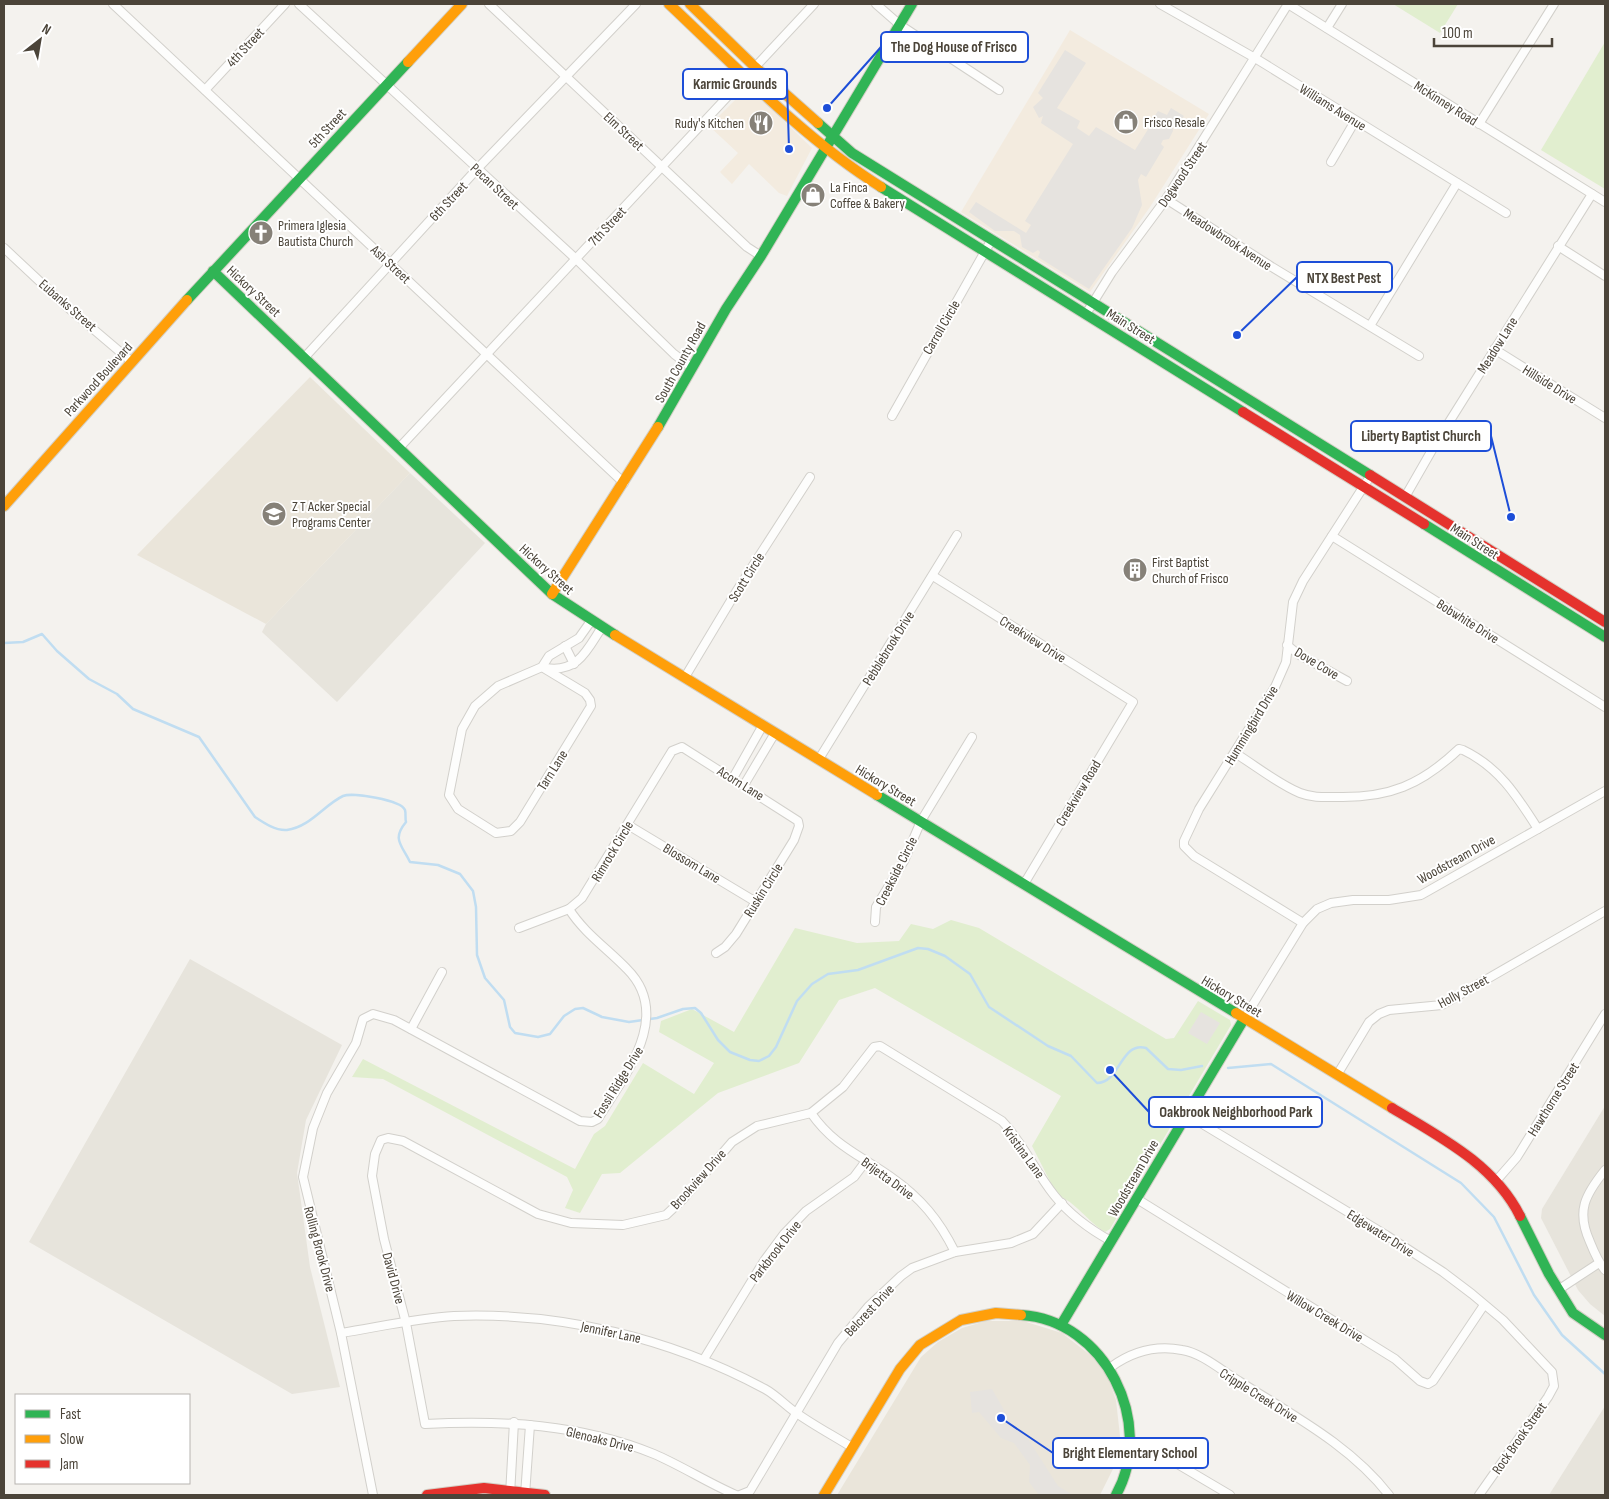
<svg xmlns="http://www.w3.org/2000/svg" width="1609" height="1499" viewBox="0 0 1609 1499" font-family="'Sofia Sans Condensed',sans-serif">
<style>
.residential{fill:#e7e4dc}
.commercial{fill:#f3ebdf}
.education{fill:#eae5da}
.green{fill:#e1eecf}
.parking{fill:#e6e3df}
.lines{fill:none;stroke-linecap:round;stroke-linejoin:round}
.stream{stroke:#c0ddf1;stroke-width:2.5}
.street-casing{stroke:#d2d0cb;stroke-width:10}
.fast-casing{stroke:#d3cfc5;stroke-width:12}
.slow-casing{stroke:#d3cfc5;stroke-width:12}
.jam-casing{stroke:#d3cfc5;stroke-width:12}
.street{stroke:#fdfdfc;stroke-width:8}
.fast{stroke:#30b455;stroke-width:10}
.slow{stroke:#ff9f0a;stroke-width:10}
.jam{stroke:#e5322d;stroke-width:10}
.labels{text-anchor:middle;stroke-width:4;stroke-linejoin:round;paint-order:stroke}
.street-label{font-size:14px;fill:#4b4439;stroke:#fff}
.poi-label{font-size:14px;fill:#4b4439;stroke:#fff;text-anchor:start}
.leader{fill:none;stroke:#1d4ed8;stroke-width:2}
.callout-dot{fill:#1d4ed8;stroke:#fff;stroke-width:2}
.callout{fill:#fff;stroke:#1d4ed8;stroke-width:2}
.callout-label{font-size:15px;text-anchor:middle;font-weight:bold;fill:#4b4439}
</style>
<rect width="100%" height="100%" fill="#f4f2ee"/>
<!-- residential -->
<g class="residential">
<path d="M410 473 485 543 337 702 262 632 266 624Z"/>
<path d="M190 959 342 1045 306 1120 297 1173 310 1267 340 1387 292 1394 29 1242Z"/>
<path d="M1605 1106V1316L1590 1304 1578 1290 1541 1218 1542 1209Z"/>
<path d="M1605 1406V1495H1549Z"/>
</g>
<!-- commercial -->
<g class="commercial">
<path d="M1070 30 1209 114 1150 207 1090 292 961 212Z"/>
<path d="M748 87 812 148 787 196 779 193 749 164 732 184 720 172 738 153 709 126Z"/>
</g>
<!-- education -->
<g class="education">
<path d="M310 377 410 473 266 624 137 555Z"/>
<path d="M986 1321H1023L1062 1333 1094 1358 1108 1378 1116 1400 1120 1436 1119 1457 1100 1495H837L921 1357 938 1342 962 1328Z"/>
</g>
<!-- green -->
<g class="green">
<path d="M1393 4H1458L1440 33Z"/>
<path d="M1605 42V189L1541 150Z"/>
<path d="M951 920 979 928 1166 1039 1174 1038 1198 1001 1230 1020 1231 1025 1110 1229 1105 1232C1088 1222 1076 1202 1057 1195L1032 1146 1061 1096 875 988 839 1000 799 1063 718 1093 620 1173 602 1174 580 1213 565 1208 573 1190 567 1177 383 1079 352 1077 363 1059 575 1169 594 1134 605 1126 643 1063 694 1094 714 1063 659 1032 661 1021 692 1009 734 1032 795 928 857 943 899 941 911 924 933 929Z"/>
</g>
<!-- parking -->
<g class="parking">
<path d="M1065 50 1086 63 1057 108 1080 121 1077 128 1089 136 1096 127 1135 150 1152 123 1160 127V122L1154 117 1158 111 1167 115 1171 108 1184 116 1178 124 1172 123 1173 131 1169 139 1163 140 1161 144 1164 147 1146 177 1141 174 1138 180 1142 205 1132 228 1089 289 1038 257 1040 252 1038 250 1033 253 1022 247 1020 235 1014 231H995L969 212 976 202 1026 233 1031 225 1025 221 1073 144 1041 123 1043 116 1039 118 1033 107 1043 98 1038 93Z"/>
<path d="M1201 1012 1220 1023 1207 1044 1188 1033Z"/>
<path d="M992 1389 1012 1424 1028 1439 1058 1486 1073 1495H1039L1029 1482 1030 1465 1014 1443 1001 1438 979 1412 972 1413 970 1392Z"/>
</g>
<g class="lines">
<!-- stream -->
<g class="stream">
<path d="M4 643 23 642 42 634 57 651 89 679 117 694 133 709 199 737 255 817C264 823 276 831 287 830 310 827 324 805 343 796 352 792 401 800 405 810 406 813 405 819 406 822 392 839 401 844 410 862L438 865 460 874 473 891 476 907 477 955 485 978 504 1000 510 1027 515 1033 538 1037 550 1034 564 1016 575 1009 583 1008 602 1017 629 1022 657 1018 683 1009 695 1008 701 1013 718 1040 730 1052 750 1060 759 1061 769 1056 776 1047 797 1001 812 984 828 974 858 970 918 948 928 949 945 956 970 974 989 1007 1048 1046 1071 1056 1097 1083C1120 1083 1121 1041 1146 1048L1168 1069 1181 1070 1202 1066"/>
<path d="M1228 1068 1271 1064 1461 1183 1494 1217 1534 1295 1562 1335 1605 1374"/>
</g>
<defs>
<g id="street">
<path d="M113 4 624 483"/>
<path d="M299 4 576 259 674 354 691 367"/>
<path d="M489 4 747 247 761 256"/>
<path d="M876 4 900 25 999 90"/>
<path d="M1160 4 1255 58 1506 213"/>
<path d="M1288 4 1605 202"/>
<path d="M1327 28 1342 4"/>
<path d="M205 90 285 4"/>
<path d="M1479 124 1554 4"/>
<path d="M1331 162 1355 121"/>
<path d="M1166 199 1272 267 1419 356"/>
<path d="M1558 246 1605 276"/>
<path d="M4 248 66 306 132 362"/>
<path d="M1086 314 1112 272 1166 199 1288 4"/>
<path d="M1370 326 1457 183"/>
<path d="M1494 349 1605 418"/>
<path d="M304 358 477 169 636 4"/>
<path d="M892 416 992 239"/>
<path d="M399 448 814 4"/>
<path d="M1405 497 1436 443 1592 194"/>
<path d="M1332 536 1605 707"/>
<path d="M933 576 1133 702 1024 884"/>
<path d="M1287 645 1298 654 1347 681"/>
<path d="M565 646 574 664"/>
<path d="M542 667 585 693 590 700 591 706 520 822 511 831 496 833 458 809 449 795 462 729 475 706 498 686 542 667 549 656 579 638 591 621"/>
<path d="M546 668C578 673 587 650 602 627"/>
<path d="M685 677 736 592 810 477"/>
<path d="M1235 753C1256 766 1278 784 1300 793 1313 798 1325 797 1338 797 1389 798 1421 785 1459 749L1463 750C1499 767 1517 796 1538 829"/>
<path d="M819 759 957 535"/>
<path d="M733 778 763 725"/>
<path d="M744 785 775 733"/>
<path d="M628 825 756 902"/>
<path d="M875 922 876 907 904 861 921 821 972 737"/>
<path d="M1303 923 1194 856 1184 846V841L1199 809 1275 687 1286 662 1293 602 1303 581 1371 475"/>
<path d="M519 928 569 909 582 898 672 751 682 747 798 821 799 826 794 840 736 934 725 947 716 953"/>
<path d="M1244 1019 1303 923 1317 909 1331 903 1353 900H1389L1421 895 1605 791"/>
<path d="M411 1029 442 972"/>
<path d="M1337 1075 1369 1022 1379 1014 1389 1010 1442 1005 1605 911"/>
<path d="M811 1113C834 1146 860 1155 891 1177 921 1198 939 1220 955 1252"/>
<path d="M1186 1114 1386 1235 1443 1272 1472 1294 1503 1320 1552 1372 1554 1386 1548 1397 1479 1495"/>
<path d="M1605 1170C1585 1195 1576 1211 1590 1242 1594 1252 1598 1262 1605 1270"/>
<path d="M1496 1181 1517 1157 1605 1014"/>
<path d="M1137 1199 1395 1359 1420 1381 1428 1384 1433 1381 1484 1305"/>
<path d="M1558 1290 1599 1263"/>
<path d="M341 1333C379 1327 417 1318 454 1316 562 1312 670 1338 765 1389 776 1395 785 1405 795 1412 813 1425 834 1436 853 1448"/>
<path d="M704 1359 764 1261 784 1234 806 1211 854 1177 866 1161"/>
<path d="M1111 1367C1133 1351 1156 1345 1182 1350 1202 1353 1222 1371 1239 1381 1292 1415 1350 1445 1389 1495"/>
<path d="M1130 1446 1164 1456 1230 1495"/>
<path d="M373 1495 341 1333 303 1177 313 1128 327 1093 356 1043 363 1019 373 1014 394 1020 580 1121 592 1122 598 1119C624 1076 674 1016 627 969 608 949 584 933 569 909"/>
<path d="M510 1495 514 1422"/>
<path d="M525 1495 530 1425"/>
<path d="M736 1495C708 1483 682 1466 654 1454 581 1424 502 1420 425 1424L406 1323 384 1239 372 1176 375 1154 381 1140 388 1138 403 1141 538 1214 571 1223 623 1225 666 1215 683 1199 732 1142 757 1126 811 1113 843 1087 874 1047 880 1046 1002 1121C1023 1143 1035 1171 1054 1195 1070 1215 1089 1229 1111 1241"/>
<path d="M740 1495 750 1491 838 1343 868 1307 901 1276 912 1268 955 1252 1011 1243 1033 1234 1062 1203"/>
</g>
<g id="fast">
<path d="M818 123 852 153 1370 475"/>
<path d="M881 187 1243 412"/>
<path d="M213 271 552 594 615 635"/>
<path d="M187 300 408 62"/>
<path d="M658 427 726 309 761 256 912 4"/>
<path d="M1424 524 1605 637"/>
<path d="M877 795 1236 1013"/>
<path d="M1520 1216 1549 1274 1573 1313 1605 1335"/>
<path d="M1021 1315C1105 1320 1156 1423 1116 1495"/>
<path d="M1061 1325 1244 1019"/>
</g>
<g id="slow">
<path d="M669 4C735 66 804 139 881 187"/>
<path d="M690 4 755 67 818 123"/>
<path d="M408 62 462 4"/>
<path d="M4 506 187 300"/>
<path d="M552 594 658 427"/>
<path d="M615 635 877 795"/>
<path d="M1236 1013 1392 1108"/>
<path d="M824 1495 900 1369 920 1345 961 1320 996 1313 1021 1315"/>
</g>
<g id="jam">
<path d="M1243 412 1424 524"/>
<path d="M1370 475 1605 622"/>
<path d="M1392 1108C1440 1137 1494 1164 1520 1216"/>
<path d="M427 1495 484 1488 545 1495"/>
</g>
</defs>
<!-- street casing -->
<use href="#street" class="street-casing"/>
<!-- fast casing -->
<use href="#fast" class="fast-casing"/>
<!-- slow casing -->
<use href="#slow" class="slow-casing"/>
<!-- jam casing -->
<use href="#jam" class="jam-casing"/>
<!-- street -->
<use href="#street" class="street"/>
<!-- fast -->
<use href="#fast" class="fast"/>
<!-- slow -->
<use href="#slow" class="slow"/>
<!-- jam -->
<use href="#jam" class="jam"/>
</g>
<!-- icons -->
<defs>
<symbol id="shop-disc" viewBox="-11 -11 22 22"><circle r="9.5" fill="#868178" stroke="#fff"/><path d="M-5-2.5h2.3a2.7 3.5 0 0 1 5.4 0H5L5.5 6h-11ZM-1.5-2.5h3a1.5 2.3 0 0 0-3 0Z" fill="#fff"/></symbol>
<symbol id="restaurant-disc" viewBox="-11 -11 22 22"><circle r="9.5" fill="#868178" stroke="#fff"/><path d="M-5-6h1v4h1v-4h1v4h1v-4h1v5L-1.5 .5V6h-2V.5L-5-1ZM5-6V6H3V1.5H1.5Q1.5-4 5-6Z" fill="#fff"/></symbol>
<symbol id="church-disc" viewBox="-11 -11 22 22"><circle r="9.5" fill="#868178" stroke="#fff"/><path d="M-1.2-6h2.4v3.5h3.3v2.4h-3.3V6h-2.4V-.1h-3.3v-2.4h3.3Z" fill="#fff"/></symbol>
<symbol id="school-disc" viewBox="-11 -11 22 22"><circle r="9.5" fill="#868178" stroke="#fff"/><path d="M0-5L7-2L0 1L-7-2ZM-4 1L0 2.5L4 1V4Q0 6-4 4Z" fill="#fff"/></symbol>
<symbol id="building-disc" viewBox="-11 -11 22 22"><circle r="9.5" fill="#868178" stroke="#fff"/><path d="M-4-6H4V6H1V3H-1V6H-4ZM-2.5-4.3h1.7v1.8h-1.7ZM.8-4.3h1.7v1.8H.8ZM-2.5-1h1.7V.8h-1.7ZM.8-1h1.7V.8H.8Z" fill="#fff"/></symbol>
</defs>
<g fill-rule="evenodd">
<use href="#shop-disc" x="1112" y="108" width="28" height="28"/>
<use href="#restaurant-disc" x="747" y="109" width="28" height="28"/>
<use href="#shop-disc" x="799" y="181" width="28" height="28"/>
<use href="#church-disc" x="247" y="219" width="28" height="28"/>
<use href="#school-disc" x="260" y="500" width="28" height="28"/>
<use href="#building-disc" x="1121" y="556" width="28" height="28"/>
</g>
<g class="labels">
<!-- street labels -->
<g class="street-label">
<text transform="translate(245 47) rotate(-47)" y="5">4th Street</text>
<text transform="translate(1446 103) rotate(32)" y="5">McKinney Road</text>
<text transform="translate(1333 107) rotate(32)" y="5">Williams Avenue</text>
<text transform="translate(327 128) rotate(-47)" y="5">5th Street</text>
<text transform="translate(624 131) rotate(43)" y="5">Elm Street</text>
<text transform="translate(1182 174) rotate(-56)" y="5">Dogwood Street</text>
<text transform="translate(495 186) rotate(43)" y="5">Pecan Street</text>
<text transform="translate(448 201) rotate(-47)" y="5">6th Street</text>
<text transform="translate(607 226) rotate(-47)" y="5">7th Street</text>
<text transform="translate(1228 239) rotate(33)" y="5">Meadowbrook Avenue</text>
<text transform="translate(391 264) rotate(43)" y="5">Ash Street</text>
<text transform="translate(254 291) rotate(43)" y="5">Hickory Street</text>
<text transform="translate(68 305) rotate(41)" y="5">Eubanks Street</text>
<text transform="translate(1131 326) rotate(32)" y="5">Main Street</text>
<text transform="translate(941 327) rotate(-60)" y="5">Carroll Circle</text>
<text transform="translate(1497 345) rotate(-58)" y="5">Meadow Lane</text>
<text transform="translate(680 362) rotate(-61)" y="5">South County Road</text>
<text transform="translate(98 379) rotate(-48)" y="5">Parkwood Boulevard</text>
<text transform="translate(1550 384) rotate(32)" y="5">Hillside Drive</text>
<text transform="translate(1475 541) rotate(33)" y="5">Main Street</text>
<text transform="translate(547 569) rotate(42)" y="5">Hickory Street</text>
<text transform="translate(746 577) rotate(-58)" y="5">Scott Circle</text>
<text transform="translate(1468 621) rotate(32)" y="5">Bobwhite Drive</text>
<text transform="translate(1033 639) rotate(32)" y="5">Creekview Drive</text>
<text transform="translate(888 648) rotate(-58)" y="5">Pebblebrook Drive</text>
<text transform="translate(1317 663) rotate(31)" y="5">Dove Cove</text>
<text transform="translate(1251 725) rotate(-59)" y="5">Hummingbird Drive</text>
<text transform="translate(552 770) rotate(-58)" y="5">Tarn Lane</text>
<text transform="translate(741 783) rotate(32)" y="5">Acorn Lane</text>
<text transform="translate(886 785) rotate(31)" y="5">Hickory Street</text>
<text transform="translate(1078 793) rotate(-59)" y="5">Creekview Road</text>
<text transform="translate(612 851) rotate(-59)" y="5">Rimrock Circle</text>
<text transform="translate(1456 859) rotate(-29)" y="5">Woodstream Drive</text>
<text transform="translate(692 863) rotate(31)" y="5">Blossom Lane</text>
<text transform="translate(896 871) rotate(-63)" y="5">Creekside Circle</text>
<text transform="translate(763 890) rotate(-58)" y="5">Ruskin Circle</text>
<text transform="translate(1463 991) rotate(-28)" y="5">Holly Street</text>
<text transform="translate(1232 996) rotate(31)" y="5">Hickory Street</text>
<text transform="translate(618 1082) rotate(-58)" y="5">Fossil Ridge Drive</text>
<text transform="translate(1553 1099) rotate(-58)" y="5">Hawthorne Street</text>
<text transform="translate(1024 1152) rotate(54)" y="5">Kristina Lane</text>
<text transform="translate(888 1178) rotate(36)" y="5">Brijetta Drive</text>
<text transform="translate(1133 1178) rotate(-60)" y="5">Woodstream Drive</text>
<text transform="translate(698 1179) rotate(-48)" y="5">Brookview Drive</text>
<text transform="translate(1381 1233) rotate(32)" y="5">Edgewater Drive</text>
<text transform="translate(320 1249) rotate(75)" y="5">Rolling Brook Drive</text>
<text transform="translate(775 1251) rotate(-52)" y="5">Parkbrook Drive</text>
<text transform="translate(394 1278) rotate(75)" y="5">David Drive</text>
<text transform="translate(869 1310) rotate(-47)" y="5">Belcrest Drive</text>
<text transform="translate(1325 1316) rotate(31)" y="5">Willow Creek Drive</text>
<text transform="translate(611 1332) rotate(12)" y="5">Jennifer Lane</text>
<text transform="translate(1259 1395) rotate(32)" y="5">Cripple Creek Drive</text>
<text transform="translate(1519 1438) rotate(-55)" y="5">Rock Brook Street</text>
<text transform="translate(600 1439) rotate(14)" y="5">Glenoaks Drive</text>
</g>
<!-- poi labels -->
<g class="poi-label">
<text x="1144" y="127">Frisco Resale</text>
<text x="744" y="128" text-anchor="end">Rudy's Kitchen</text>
<text x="830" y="192">La Finca<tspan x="830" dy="16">Coffee &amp; Bakery</tspan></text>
<text x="278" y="230">Primera Iglesia<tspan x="278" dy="16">Bautista Church</tspan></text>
<text x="292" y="511">Z T Acker Special<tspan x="292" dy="16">Programs Center</tspan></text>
<text x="1152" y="567">First Baptist<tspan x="1152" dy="16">Church of Frisco</tspan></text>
</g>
</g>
<!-- callouts -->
<path class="leader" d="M827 108L881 47M789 149L787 84M1237 335L1297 277M1511 517L1491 436M1110 1070L1149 1112M1001 1418L1053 1453"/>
<g class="callout-dot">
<circle cx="827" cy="108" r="5"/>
<circle cx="789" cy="149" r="5"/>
<circle cx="1237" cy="335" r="5"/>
<circle cx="1511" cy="517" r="5"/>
<circle cx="1110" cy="1070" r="5"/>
<circle cx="1001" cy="1418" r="5"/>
</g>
<g class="callout">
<rect x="881" y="32" width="147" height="30" rx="5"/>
<rect x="683" y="69" width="104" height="30" rx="5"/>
<rect x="1297" y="262" width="95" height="30" rx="5"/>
<rect x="1351" y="421" width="140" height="30" rx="5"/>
<rect x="1149" y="1097" width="173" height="30" rx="5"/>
<rect x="1053" y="1438" width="155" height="30" rx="5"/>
</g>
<g class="callout-label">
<text x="954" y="52">The Dog House of Frisco</text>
<text x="735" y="89">Karmic Grounds</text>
<text x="1344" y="283">NTX Best Pest</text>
<text x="1421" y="441">Liberty Baptist Church</text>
<text x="1236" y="1117">Oakbrook Neighborhood Park</text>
<text x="1130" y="1458">Bright Elementary School</text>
</g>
<!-- border -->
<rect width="1609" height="1499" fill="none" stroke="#4b4439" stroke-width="10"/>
<!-- legend -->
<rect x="15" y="1394" width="175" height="90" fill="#ffffff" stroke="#b7b4b0"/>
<rect x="25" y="1410" width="25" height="8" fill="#30b455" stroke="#b7b4b0"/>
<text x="60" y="1419" font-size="15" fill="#4b4439">Fast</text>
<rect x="25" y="1435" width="25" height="8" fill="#ff9f0a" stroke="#b7b4b0"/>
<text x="60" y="1444" font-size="15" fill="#4b4439">Slow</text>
<rect x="25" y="1460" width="25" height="8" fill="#e5322d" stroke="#b7b4b0"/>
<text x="60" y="1469" font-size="15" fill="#4b4439">Jam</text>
<!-- north arrow -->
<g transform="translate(40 40) rotate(31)" stroke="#ffffff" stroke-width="4" paint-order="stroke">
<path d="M0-4L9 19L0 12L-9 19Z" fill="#4b4439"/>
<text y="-8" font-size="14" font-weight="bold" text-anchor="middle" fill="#4b4439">N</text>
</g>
<!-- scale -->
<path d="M1434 38v8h118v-8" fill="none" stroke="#4b4439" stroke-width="2.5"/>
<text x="1442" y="38" font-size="15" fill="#4b4439" stroke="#ffffff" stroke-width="4" paint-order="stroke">100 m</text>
</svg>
